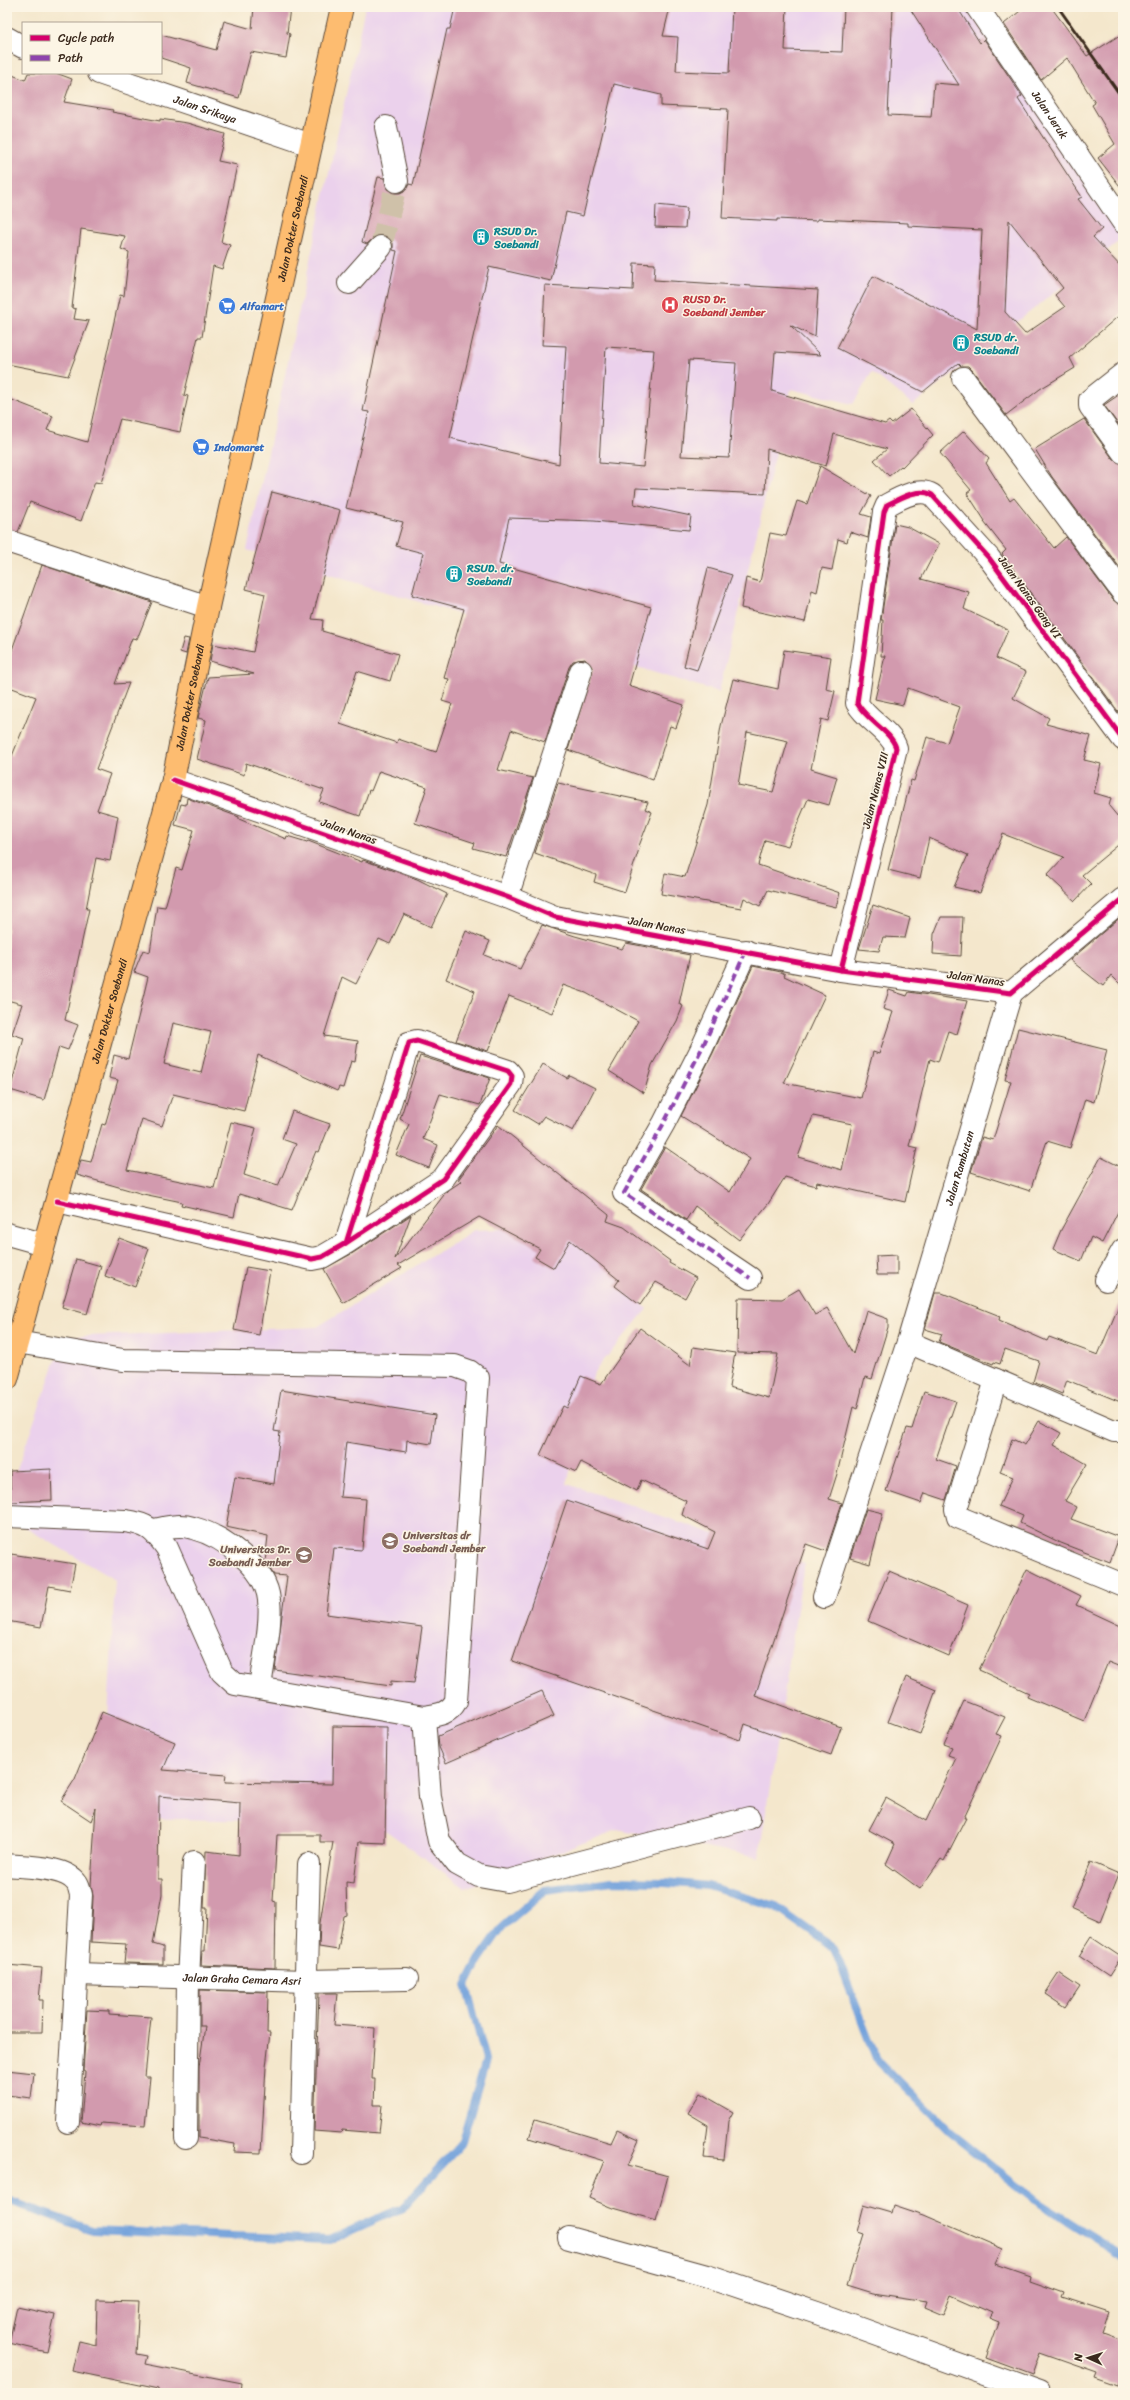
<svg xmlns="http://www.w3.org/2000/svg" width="1130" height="2400" viewBox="0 0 1130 2400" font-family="Sriracha,sans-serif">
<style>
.built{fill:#ebd1ec}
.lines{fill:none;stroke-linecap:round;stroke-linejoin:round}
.stream{stroke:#72a1db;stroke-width:8}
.building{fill:#d29aae;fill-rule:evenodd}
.minor-tunnel{stroke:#cfc1a9;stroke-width:22;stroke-dasharray:22 11;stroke-linecap:butt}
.minor-casing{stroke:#574638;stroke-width:24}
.major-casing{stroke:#574638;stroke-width:24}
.minor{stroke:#fff;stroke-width:22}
.major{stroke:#fdbc6f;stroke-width:22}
.rail{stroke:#3b2a1e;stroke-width:3}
.quiet{stroke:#8e44ad;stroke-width:4;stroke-dasharray:8 4;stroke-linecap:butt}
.cycleway-casing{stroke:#fcf5e5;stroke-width:8}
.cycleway{stroke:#d6006c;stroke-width:5}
.labels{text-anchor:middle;stroke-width:3;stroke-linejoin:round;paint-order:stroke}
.street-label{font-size:11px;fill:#3b2a1e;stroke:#fcf5e5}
.culture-label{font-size:11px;font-weight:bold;fill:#0d838f;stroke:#fcf5e5;text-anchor:start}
.health-label{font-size:11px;font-weight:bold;fill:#be3a42;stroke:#fcf5e5;text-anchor:start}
.shop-label{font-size:11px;font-weight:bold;fill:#366cbe;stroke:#fcf5e5;text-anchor:start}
.education-label{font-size:11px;font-weight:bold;fill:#785e54;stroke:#fcf5e5;text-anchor:start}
</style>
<rect width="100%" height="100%" fill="#fcf5e5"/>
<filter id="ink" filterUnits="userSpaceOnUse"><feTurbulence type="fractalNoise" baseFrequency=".025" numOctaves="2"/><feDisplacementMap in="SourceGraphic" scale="8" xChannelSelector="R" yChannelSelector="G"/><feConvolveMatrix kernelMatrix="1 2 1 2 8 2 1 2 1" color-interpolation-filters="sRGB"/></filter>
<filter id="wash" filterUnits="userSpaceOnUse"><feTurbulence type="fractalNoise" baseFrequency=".012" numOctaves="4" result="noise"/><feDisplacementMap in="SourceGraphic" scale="16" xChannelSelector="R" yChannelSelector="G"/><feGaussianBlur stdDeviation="0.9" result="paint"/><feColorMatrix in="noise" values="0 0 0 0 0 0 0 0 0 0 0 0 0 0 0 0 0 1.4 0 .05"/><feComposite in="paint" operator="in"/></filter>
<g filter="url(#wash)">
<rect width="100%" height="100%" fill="#f4e7cc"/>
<!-- built -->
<g class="built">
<path d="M365 7H967L1123 232V238L913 405 872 372 853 404 791 389 719 692 247 550Z"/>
<path d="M574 1227 647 1309 594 1372 567 1484 804 1564 759 1857 617 1830 465 1888 377 1824 103 1817 115 1580 7 1517V1498L64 1337 317 1327 474 1230Z"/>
</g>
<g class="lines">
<!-- stream -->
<path class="stream" d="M7 2200 92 2230 329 2240 402 2208 461 2144 486 2060 466 1985 479 1960 502 1927 545 1890 612 1881 664 1882 708 1886 776 1907 834 1948 876 2058 949 2131 1039 2203 1123 2256"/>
</g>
<g id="blocks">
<!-- building -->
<g class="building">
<path d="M254 7H290L287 33 290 34 286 58 251 52 239 98 187 83 191 68 161 58V35L216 50 224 21 252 29Z"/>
<path d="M455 7H670L663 36 678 37 676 71 729 73 732 7H787L785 50 842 52 844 7H893L888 115 931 117 934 83 959 85 909 7H957L980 43 984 39 1022 96 1018 99 1082 197 1078 199 1102 229 1093 237 1123 269V312L1070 358 1075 368 1040 389 1006 415 973 371 968 366H961L958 363 923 392 837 348 873 276 977 329 982 230 908 226V223L817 219V221L777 219V221L722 218 728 109 661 106V95L614 84 583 216 566 212 551 281 489 267 450 438 559 464 566 346 542 345 545 285 633 290 634 263 655 264 654 280 818 290 815 337 790 325 821 355 775 352 772 391 885 424 889 421 892 424 911 409 933 435 902 467 901 466 889 476 874 460 887 449 834 434 826 466 767 449 765 494 636 488 634 504 691 516 689 530 594 521 509 518 499 564 651 607 629 686 684 705 676 728 670 726 653 780 568 750 593 669 585 659 573 661 569 667 545 742 511 730 498 770 533 778 506 857 473 848 475 843 415 823 427 787 379 771 371 791 369 790 360 816 319 802 324 790 246 763 244 775 197 759 206 720 198 718 208 677 254 674 210 661 213 644 253 652 265 594 246 589 272 492 340 510 312 619 323 620 322 631 398 654 390 681 357 671 340 724 397 743 398 739 436 752 452 704 442 701 449 679 444 678 464 609 412 595 423 553 396 546 403 522 346 508 369 412 363 411 397 251 393 250V243L384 235H377L367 244 362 242 378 177 384 178 387 189 393 193H400L406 190 409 184 413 185 447 29H450ZM1009 220 1063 288 1055 295 1065 307 1025 334 1005 312ZM606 347 654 350 643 467 599 463ZM689 360 736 363 729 458 681 456Z"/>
<path d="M1025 7H1051L1087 56 1123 33V190L1098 158 1115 144 1092 105 1095 103 1067 58 1041 80 1004 24Z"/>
<path d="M7 73 25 80 28 73H56L72 79 64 102 113 110 112 112 160 121V119L187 123 225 134 218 161 237 165 221 242 230 245 222 269 213 266 202 337H198L184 395 188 396 180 432 120 419 101 483 95 482 81 521 30 502 18 532 7 529V398L53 416 47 430 87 442 120 295 124 296 129 252 121 249 125 236 81 229 72 308 76 309 74 319 89 321 68 376 7 364Z"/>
<path d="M656 205 687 208 685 228 655 227Z"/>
<path d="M1123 392V431L1104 405Z"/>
<path d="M1084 419 1113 459 1123 464V572L1052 477 1035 449Z"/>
<path d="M964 431 989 459 986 463 1010 501 1014 498 1054 548 1066 537 1113 600 1123 605V718L1002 554 1006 550 984 522 985 521 967 493 971 490 940 453Z"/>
<path d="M820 466 871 496 861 514 871 517 868 538 850 532 847 542 838 539 832 570 822 568 817 592 812 590 805 622 741 608 746 578 760 582 770 533 786 536 797 501 807 504Z"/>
<path d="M895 524 908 527 939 544 921 579 969 592 964 609 1008 630 996 658 1026 672 1013 698 1049 718 1046 724 1091 736 1084 760 1101 764 1094 793 1111 798 1109 806 1123 823V841L1082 875 1091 884 1075 901 1047 875 1064 857 1003 834 980 893 954 887 968 855 929 838 920 878 888 870 911 780 914 781 927 737 947 743 960 707 908 688 903 705 875 699 885 656H881L883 620H881Z"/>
<path d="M42 565 152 602 137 639 132 638 115 684 129 683 96 769 110 774 97 810 118 816 110 861 96 858 86 909H89L65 1020 78 1025 68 1050 59 1047 44 1100 10 1090 24 1038 12 1034 22 1004 7 1000V754L12 756 36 697 7 686V664Z"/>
<path d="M708 568 732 575 697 670 684 666Z"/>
<path d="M184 638 189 639 186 654 180 652Z"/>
<path d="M784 650 831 657 826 689 835 691 828 721 821 719 811 769 837 777 829 805 808 799 788 846 765 840 758 865 840 893 836 907 768 890 760 906 744 898 741 908 661 894 665 873 685 877 708 805 721 726 733 679 778 689ZM747 732 788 741 773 792 738 785Z"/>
<path d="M558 783 648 802 645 809 652 812 639 846H640L625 892 594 882 596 875 535 853Z"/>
<path d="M187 798 239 817V819L286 839 287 836 307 842 308 841 362 862 363 860 417 879 447 894 431 927 404 914 390 944 379 939 356 984 342 977 324 1036 358 1041 355 1062 351 1061 343 1088 339 1087 337 1091 258 1055 244 1111 173 1094 162 1126 142 1119 127 1170 214 1188 231 1122 256 1128 244 1175 278 1186 296 1144 282 1139 292 1111 330 1124 319 1152 316 1151 292 1210 239 1194 234 1217 181 1205 182 1202 143 1194 77 1175 81 1160 91 1162 102 1124 105 1125 118 1080 109 1078 114 1055 128 1059 148 977 134 972 143 950 150 952 157 906 165 907 176 868 182 870 194 830 175 825 181 804 186 805ZM173 1023 211 1032 201 1073 164 1064Z"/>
<path d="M873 905 910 918 905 938 883 937 879 951 859 949Z"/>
<path d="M1123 915V987L1111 975 1103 986 1070 960Z"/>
<path d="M941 917H963L961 956 933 954 934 934Z"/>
<path d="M542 925 575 936 622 949 626 943 690 955 679 1004 683 1006 677 1021 652 1065 644 1093 609 1071 638 1021 586 993 563 985 552 1013 509 996 488 1051 456 1041 475 991 446 979 466 931 490 941 484 955 520 969Z"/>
<path d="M753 966 781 972 785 974 784 976 825 995 784 1083 861 1098 873 1052 879 1054 893 1012 883 1009 889 990 907 996 909 992 967 1001 957 1034 948 1031 938 1062 930 1059 909 1146 917 1148 905 1202 817 1182 816 1186 785 1177 768 1204 739 1240 695 1206 686 1220 641 1189 665 1147 730 1192 750 1159 681 1116 713 1053ZM813 1116 852 1124 842 1170 798 1157Z"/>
<path d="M1018 1028 1107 1050 1094 1102 1085 1099 1070 1148 1047 1141 1030 1191 971 1172 982 1137 993 1140 1011 1081 1005 1080Z"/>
<path d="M420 1056 490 1078 480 1105 440 1094 423 1139 438 1145 429 1168 396 1155 409 1124 400 1119Z"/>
<path d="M543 1064 567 1078 569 1075 595 1088 573 1131 544 1116 538 1124 515 1110Z"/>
<path d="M498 1125 609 1215 607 1221 624 1227 670 1261 669 1263 696 1278 685 1298 656 1282 640 1305 615 1286 619 1280 570 1240 554 1268 535 1257 540 1249 479 1217 398 1265 402 1268 343 1303 324 1269 353 1253 411 1215 395 1259 447 1191 462 1181 458 1180Z"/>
<path d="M1101 1157 1123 1168V1202L1102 1243 1091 1237 1081 1261 1053 1249 1061 1230Z"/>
<path d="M119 1238 149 1249 135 1287 105 1276Z"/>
<path d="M897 1255V1275H877L876 1256Z"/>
<path d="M76 1259 101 1266 87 1314 62 1307Z"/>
<path d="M246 1267 270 1271 259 1335 234 1330Z"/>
<path d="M799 1289 815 1315 827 1308 853 1354 866 1311 888 1319V1327L872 1379 865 1377 857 1409 853 1407 837 1474 829 1499 842 1503 826 1551 806 1544 755 1696 841 1727 831 1755 745 1724 740 1740 512 1661 567 1500 708 1549 715 1532 682 1515 686 1501 641 1480 637 1491 581 1462 576 1472 540 1455 563 1406 567 1408 581 1376 601 1384 640 1328 690 1365 693 1347 735 1353 729 1387 769 1398 778 1354 737 1353 738 1298 782 1299Z"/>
<path d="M935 1293H942L1000 1316 999 1320 1047 1341 1049 1337 1098 1355 1123 1296V1403L1067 1380 1062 1394 1033 1382 1039 1361 1005 1349 1000 1364 994 1362 993 1364 939 1342 942 1334 925 1329Z"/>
<path d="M281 1390 435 1415 431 1444 407 1440 406 1452 346 1442 340 1497 366 1499 362 1550 334 1548 326 1614 422 1627 414 1683 391 1681V1686L275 1670 287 1576 274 1575 265 1562 268 1536 226 1527 235 1477 274 1484 280 1432 274 1431Z"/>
<path d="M924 1391 956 1401 936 1459 956 1466 946 1500 925 1493 921 1503 886 1491 907 1428 912 1429Z"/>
<path d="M1039 1421 1061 1433 1054 1445 1087 1464 1065 1501 1077 1507 1071 1519 1119 1537 1110 1562 1061 1543 1020 1523 1023 1516 999 1506 1013 1477 1000 1472 1012 1439 1025 1445Z"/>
<path d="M51 1469 52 1500 11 1502 10 1471Z"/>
<path d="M866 1509 883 1513 870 1564 850 1558Z"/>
<path d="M11 1554 75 1564 70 1590 49 1586 41 1627 7 1621V1575Z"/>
<path d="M1027 1569 1081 1596 1076 1605 1123 1627V1668L1108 1662 1084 1721 1027 1697 1029 1693 979 1670Z"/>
<path d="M889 1571 968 1605 949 1656 868 1621Z"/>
<path d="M906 1677 936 1690 920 1734 888 1722Z"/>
<path d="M542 1691 554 1716 446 1763 439 1747 438 1736Z"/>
<path d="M964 1701 1005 1717 996 1734 1002 1736 964 1818H966L944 1861 941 1859 920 1889 886 1864 895 1844 869 1830 886 1798 926 1821 956 1758 948 1755 952 1747 944 1744Z"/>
<path d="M102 1712 175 1742 163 1770 226 1775 225 1782 332 1784 333 1726 387 1727 385 1843 359 1842 354 1883 346 1882 347 1915 344 1916 338 1950 319 1947 320 1923 333 1842H320V1835H277L273 1901 276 1902 275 1968 201 1965 202 1951H205L207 1908H204L206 1851 239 1855 240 1803 159 1796 158 1879H162V1894L153 1944 163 1947V1964L124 1963 126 1944 91 1942 93 1896 91 1885 96 1808 91 1821 61 1801 75 1779Z"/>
<path d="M1091 1862 1119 1874 1100 1921 1071 1908Z"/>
<path d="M1091 1937 1121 1957 1109 1976 1079 1956Z"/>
<path d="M7 1965 42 1968 39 2000H43L42 2032H7Z"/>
<path d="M1059 1973 1080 1987 1066 2008 1045 1994Z"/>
<path d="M200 1990 268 1992 267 2033H270L266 2067 261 2153 234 2152 235 2144 199 2138V2067L205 2026H200Z"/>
<path d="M319 1993H337L334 2025 375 2028 372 2079H375L374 2105H382L379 2133 342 2130 341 2133 314 2131Z"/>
<path d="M87 2010 109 2011V2014L151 2017 145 2077H150L145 2126 101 2123 100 2126 81 2122 85 2072 83 2071Z"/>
<path d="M7 2070 34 2073 31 2098 7 2095Z"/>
<path d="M700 2093 733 2112 728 2121 724 2160 704 2158 708 2125 688 2113Z"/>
<path d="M535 2120 611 2143 617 2130 639 2140 628 2165 668 2176 656 2220 610 2207 589 2198 604 2161 529 2138Z"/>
<path d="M864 2205 892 2213 894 2205 924 2215 1003 2249 996 2264 1031 2276 1030 2281 1064 2293 1062 2298 1108 2313 1101 2334 1123 2342V2371L1118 2385 1095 2377 1097 2372 1040 2352 1032 2375 986 2358 999 2322 989 2318 992 2313 951 2295 943 2315 924 2307 926 2301 873 2293 847 2285 863 2234 857 2232Z"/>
<path d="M97 2300 139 2301 136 2354 147 2356 145 2364 242 2383 241 2393H158V2389L72 2371 79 2341 96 2345Z"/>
<path d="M17 2307 55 2315 47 2352 9 2343Z"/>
</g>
</g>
</g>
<g filter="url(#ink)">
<use href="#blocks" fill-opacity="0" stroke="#574638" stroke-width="1"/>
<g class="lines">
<!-- minor-tunnel -->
<path class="minor-tunnel" d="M381 247 397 181"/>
<defs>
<g id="minor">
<path id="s1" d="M977 7 1123 222"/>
<path d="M7 38 23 47"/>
<path id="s2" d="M99 73 311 145"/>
<path d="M386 127 397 181"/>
<path d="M349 283 381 247"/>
<path d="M1123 374 1090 400V406L1123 452"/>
<path d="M963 378 1123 593"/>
<path d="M7 541 208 607"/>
<path d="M173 780 507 897 555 917 841 970 1011 993 1123 899"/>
<path d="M507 897 581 671"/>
<path d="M746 951 702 1048 664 1123 624 1193 750 1278"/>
<path d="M841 970 896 748C891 731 867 721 857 703L884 512 887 505C900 498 919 487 932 495L989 558 1123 739"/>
<path d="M57 1201 312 1259 322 1257 346 1243 443 1179 511 1084 512 1076 508 1071 417 1041 409 1043 346 1243"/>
<path d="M7 1234 43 1244"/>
<path d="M1106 1280 1123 1250"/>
<path d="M908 1342 1114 1431H1123"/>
<path d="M996 1380 956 1509 958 1517 1123 1585"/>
<path d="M7 1516 125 1521C148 1524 154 1530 167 1548L222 1672 235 1684 424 1717C438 1715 449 1714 456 1701L478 1378 469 1371 455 1366 123 1360 17 1342"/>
<path d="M154 1530C167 1527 180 1524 193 1528 223 1536 266 1567 269 1600 272 1626 263 1661 260 1688"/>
<path id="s3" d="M824 1597 908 1342 1011 993"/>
<path d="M424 1717 430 1797 439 1841 457 1864 479 1876 507 1881 749 1818"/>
<path d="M7 1865C25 1867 66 1866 77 1883 79 1886 80 1891 81 1895L68 2122"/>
<path id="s4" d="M77 1974 306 1981 407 1979"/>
<path d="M186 2138 188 1979 194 1862"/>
<path d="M301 2153 309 1864"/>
<path d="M569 2238 707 2276 817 2313 1039 2393"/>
</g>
<g id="major">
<path id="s5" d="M7 1379 173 780 208 607 342 7"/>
</g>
</defs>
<!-- minor casing -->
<use href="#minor" class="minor-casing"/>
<!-- major casing -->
<use href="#major" class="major-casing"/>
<!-- minor -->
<use href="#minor" class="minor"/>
<!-- major -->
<use href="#major" class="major"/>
<!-- rail -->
<path class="rail" d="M1058 7 1123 99"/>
<!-- quiet -->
<path class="quiet" d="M746 951 702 1048 664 1123 624 1193 750 1278"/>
<defs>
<g id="cycleway">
<path d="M173 780 507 897 555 917 841 970 1011 993 1123 899"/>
<path d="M841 970 896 748C891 731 867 721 857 703L884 512 887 505C900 498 919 487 932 495L989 558 1123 739"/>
<path d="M57 1201 312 1259 322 1257 346 1243 443 1179 511 1084 512 1076 508 1071 417 1041 409 1043 346 1243"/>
</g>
</defs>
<!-- cycleway casing -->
<use href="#cycleway" class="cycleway-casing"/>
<!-- cycleway -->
<use href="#cycleway" class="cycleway"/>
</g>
</g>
<!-- icons -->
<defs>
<symbol id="building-disc" viewBox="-11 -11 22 22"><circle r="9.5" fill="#0f9aa8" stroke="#fcf5e5"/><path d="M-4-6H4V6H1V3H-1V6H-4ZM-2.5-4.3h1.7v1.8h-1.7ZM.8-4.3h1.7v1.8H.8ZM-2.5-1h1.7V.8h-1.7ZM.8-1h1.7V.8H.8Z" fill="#fff"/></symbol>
<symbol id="hospital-disc" viewBox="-11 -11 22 22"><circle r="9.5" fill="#e0444e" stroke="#fcf5e5"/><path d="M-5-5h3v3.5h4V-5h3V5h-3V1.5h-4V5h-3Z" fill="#fff"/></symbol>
<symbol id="supermarket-disc" viewBox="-11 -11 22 22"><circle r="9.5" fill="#3f7fe0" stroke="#fcf5e5"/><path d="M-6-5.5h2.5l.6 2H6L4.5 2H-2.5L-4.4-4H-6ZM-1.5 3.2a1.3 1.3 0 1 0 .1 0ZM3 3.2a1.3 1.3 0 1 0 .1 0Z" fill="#fff"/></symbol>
<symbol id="university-disc" viewBox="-11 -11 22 22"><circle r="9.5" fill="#8d6e63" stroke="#fcf5e5"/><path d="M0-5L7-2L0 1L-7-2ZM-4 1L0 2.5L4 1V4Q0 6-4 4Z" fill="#fff"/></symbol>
</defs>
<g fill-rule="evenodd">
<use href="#building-disc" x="471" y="227" width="20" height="20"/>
<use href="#hospital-disc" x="660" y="295" width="20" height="20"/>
<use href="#supermarket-disc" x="217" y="296" width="20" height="20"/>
<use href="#building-disc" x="951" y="333" width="20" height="20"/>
<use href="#supermarket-disc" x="191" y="437" width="20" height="20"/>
<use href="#building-disc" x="444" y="564" width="20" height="20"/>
<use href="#university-disc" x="380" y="1531" width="20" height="20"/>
<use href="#university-disc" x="294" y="1545" width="20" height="20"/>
</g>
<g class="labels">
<!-- street labels -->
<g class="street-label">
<text dy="4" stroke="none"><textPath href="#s2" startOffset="112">Jalan Srikaya</textPath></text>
<text dy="4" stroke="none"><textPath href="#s1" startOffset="130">Jalan Jeruk</textPath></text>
<text dy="4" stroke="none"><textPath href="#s5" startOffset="1186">Jalan Dokter Soebandi</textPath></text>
<text transform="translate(1030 597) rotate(54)" y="4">Jalan Nanas Gang VI</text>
<text dy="4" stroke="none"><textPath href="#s5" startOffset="706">Jalan Dokter Soebandi</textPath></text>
<text transform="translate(875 790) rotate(-76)" y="4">Jalan Nanas VIII</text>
<text transform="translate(349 831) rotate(19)" y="4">Jalan Nanas</text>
<text transform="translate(657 925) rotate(10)" y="4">Jalan Nanas</text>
<text transform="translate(976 978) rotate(8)" y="4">Jalan Nanas</text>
<text dy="4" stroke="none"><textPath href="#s5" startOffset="382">Jalan Dokter Soebandi</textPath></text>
<text dy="4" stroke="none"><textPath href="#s3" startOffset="450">Jalan Rambutan</textPath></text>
<text dy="4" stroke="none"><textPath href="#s4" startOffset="165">Jalan Graha Cemara Asri</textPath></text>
</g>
<!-- culture labels -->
<g class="culture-label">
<text x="494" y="235">RSUD Dr.<tspan x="494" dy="13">Soebandi</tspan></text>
<text x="974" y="341">RSUD dr.<tspan x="974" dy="13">Soebandi</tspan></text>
<text x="467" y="572">RSUD. dr.<tspan x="467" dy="13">Soebandi</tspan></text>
</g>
<!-- health labels -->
<g class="health-label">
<text x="683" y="303">RUSD Dr.<tspan x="683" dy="13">Soebandi Jember</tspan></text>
</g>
<!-- shop labels -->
<g class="shop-label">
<text x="240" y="310">Alfamart</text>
<text x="214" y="451">Indomaret</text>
</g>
<!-- education labels -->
<g class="education-label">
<text x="403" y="1539">Universitas dr<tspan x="403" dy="13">Soebandi Jember</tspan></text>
<text x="291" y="1553" text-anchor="end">Universitas Dr.<tspan x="291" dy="13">Soebandi Jember</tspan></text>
</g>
</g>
<!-- margin -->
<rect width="1130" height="2400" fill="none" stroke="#fcf5e5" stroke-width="24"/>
<!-- legend -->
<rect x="22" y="22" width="140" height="52" fill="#fcf5e5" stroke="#afa495"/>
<rect x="30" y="35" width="20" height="6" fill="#d6006c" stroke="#afa495"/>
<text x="58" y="42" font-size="12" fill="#3b2a1e">Cycle path</text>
<rect x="30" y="55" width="20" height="6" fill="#8e44ad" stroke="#afa495"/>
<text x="58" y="62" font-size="12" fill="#3b2a1e">Path</text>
<!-- north arrow -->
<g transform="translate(1088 2358) rotate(273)" stroke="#fcf5e5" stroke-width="3" paint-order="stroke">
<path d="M0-3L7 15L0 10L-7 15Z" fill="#3b2a1e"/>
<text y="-6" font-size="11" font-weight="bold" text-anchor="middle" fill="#3b2a1e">N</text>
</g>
</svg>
